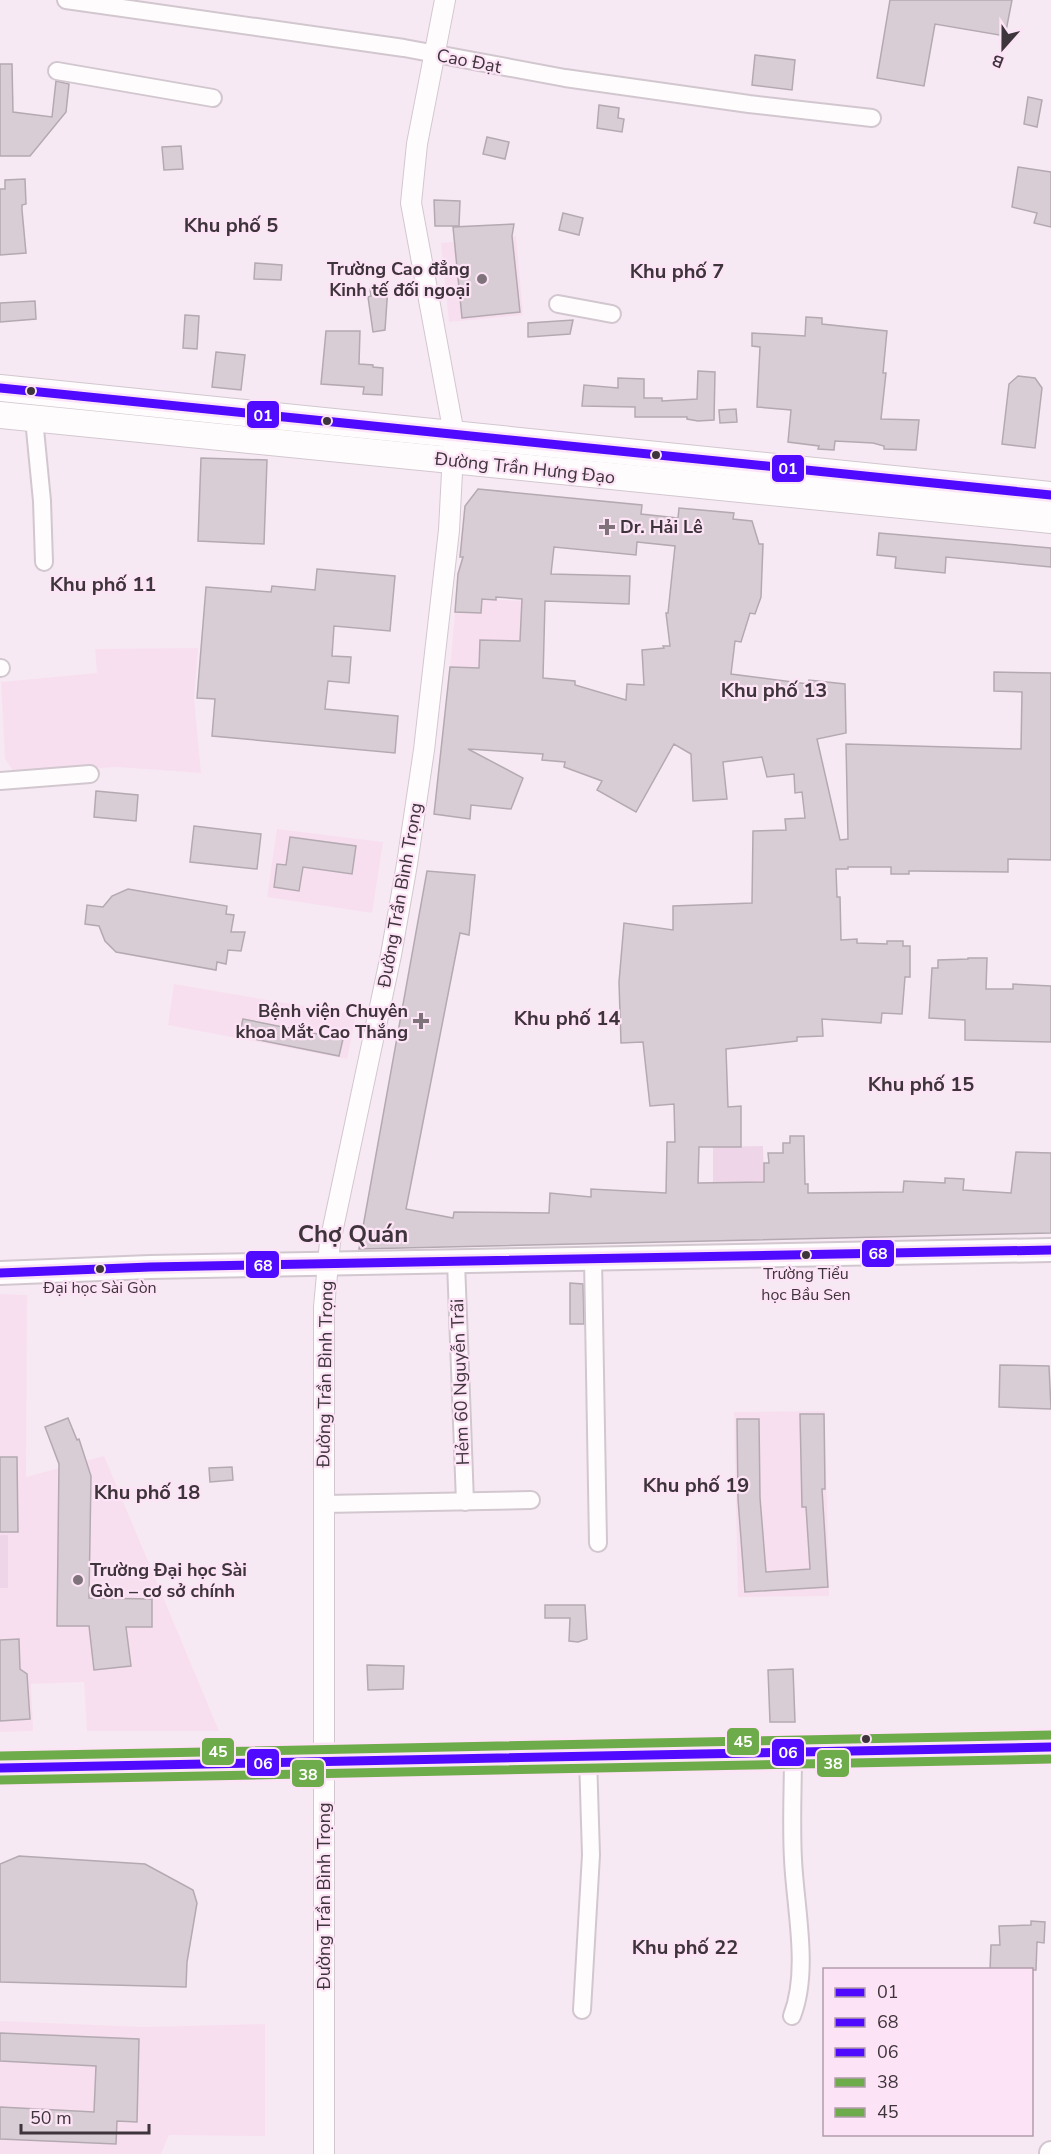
<svg xmlns="http://www.w3.org/2000/svg" width="1051" height="2154" viewBox="0 0 1051 2154" font-family="'Nunito Sans',sans-serif">
<style>
.built{fill:#f7dff0}
.green{fill:#eed5e7}
.building{fill:#d9cdd5;stroke:#b4a9b1;stroke-width:1.5;fill-rule:evenodd}
.lines{fill:none;stroke-linecap:round;stroke-linejoin:round}
.minor-casing{stroke:#d2c7cf;stroke-width:20}
.tertiary-casing{stroke:#d2c7cf;stroke-width:22}
.secondary-casing{stroke:#d2c7cf;stroke-width:26}
.primary-casing{stroke:#d2c7cf;stroke-width:28}
.minor{stroke:#fefcfd;stroke-width:16}
.tertiary{stroke:#fefcfd;stroke-width:20}
.secondary{stroke:#fefcfd;stroke-width:22}
.primary{stroke:#fefcfd;stroke-width:26}
.bus-1-casing{stroke:#fde3f6;stroke-width:14}
.bus-2-casing{stroke:#fde3f6;stroke-width:14}
.bus-3-casing{stroke:#fde3f6;stroke-width:14}
.bus-4-casing{stroke:#fde3f6;stroke-width:14}
.bus-5-casing{stroke:#fde3f6;stroke-width:14}
.bus-1{stroke:#4f0aff;stroke-width:9}
.bus-2{stroke:#4f0aff;stroke-width:9}
.bus-3{stroke:#4f0aff;stroke-width:9}
.bus-4{stroke:#6eab4a;stroke-width:9}
.bus-5{stroke:#6eab4a;stroke-width:9}
.poi-dot{fill:#7f737b;stroke:#fde3f6;stroke-width:2}
.bus-dot{fill:#3e343b;stroke:#fde3f6;stroke-width:2}
.labels{text-anchor:middle;stroke-width:4.5;stroke-linejoin:round;paint-order:stroke}
.bus-label{font-size:16px;fill:#3e343b;stroke:#fde3f6}
.street-label{font-size:18px;fill:#3e343b;stroke:#fde3f6}
.poi-label{font-size:18px;font-weight:bold;fill:#3e343b;stroke:#fde3f6;text-anchor:end}
.neighbourhood-label{font-size:20px;font-weight:bold;fill:#3e343b;stroke:#fde3f6}
.district-label{font-size:24px;font-weight:bold;fill:#3e343b;stroke:#fde3f6}
.line-badge{stroke:#fde3f6;stroke-width:2}
.badge-label{font-size:16px;text-anchor:middle;font-weight:bold;fill:#fff}
</style>
<rect width="100%" height="100%" fill="#f7e9f3"/>
<!-- built -->
<g class="built">
<path d="M516 236 523 315 449 322 441 243Z"/>
<path d="M482 599 545 602 543 670 450 667 455 612 481 613Z"/>
<path d="M198 648 194 698 201 773 117 767 15 773 5 759 1 682 97 673 95 649Z"/>
<path d="M277 829 383 842 372 913 267 897Z"/>
<path d="M174 984 356 1015 347 1059 168 1025Z"/>
<path d="M0 1294 27 1295 26 1477 104 1456 219 1731H87L84 1682 31 1684 33 1731 0 1732Z"/>
<path d="M825 1411 829 1596 738 1597 734 1412Z"/>
<path d="M0 2021 144 2027 265 2024V2136L169 2135 161 2154H0Z"/>
</g>
<!-- green -->
<g class="green">
<path d="M763 1146 764 1182 713 1183V1147Z"/>
<rect x="0" y="1535" width="8" height="53"/>
</g>
<!-- building -->
<g class="building">
<path d="M890 0H1012L1005 36 935 24 924 86 877 78Z"/>
<path d="M755 55 795 60 792 90 752 85Z"/>
<path d="M0 64H12L13 112 52 117 56 81 69 84 66 112 30 156H0Z"/>
<path d="M1028 97 1042 100 1037 127 1024 124Z"/>
<path d="M599 105 619 108 618 118 624 119 622 132 597 128Z"/>
<path d="M487 137 509 142 505 159 483 154Z"/>
<path d="M181 146 183 169 164 170 162 147Z"/>
<path d="M1018 167 1051 172V227L1034 223 1037 213 1012 207Z"/>
<path d="M25 179 26 204 22 205V210L26 253 0 255V189H5V180Z"/>
<path d="M434 200 460 201 459 226H435Z"/>
<path d="M563 213 583 218 579 235 559 230Z"/>
<path d="M514 224 512 236 520 312 462 318 453 227Z"/>
<path d="M255 263 282 265 281 280 254 279Z"/>
<path d="M388 286 385 330 373 332 368 297 371 296 370 289Z"/>
<path d="M35 301 36 319 0 322V303Z"/>
<path d="M185 315 199 316 197 349 183 348Z"/>
<path d="M806 317 822 318V324L887 331 883 373H886L881 419 919 420 916 450 884 449V446L873 443 835 441 834 450 818 449 819 446 788 442 791 410 757 407 760 347 752 346V333L805 336Z"/>
<path d="M573 320 570 334 528 337V323Z"/>
<path d="M326 331H360L359 364 373 365V367L383 368 382 395 363 394 364 387 321 384Z"/>
<path d="M216 352 245 355 241 390 212 387Z"/>
<path d="M698 371 715 372 714 420 698 421 687 419V417H635V407L582 406 584 385 618 388V378L644 379V398H662V401L697 399Z"/>
<path d="M1018 376 1035 378 1042 388 1035 448 1002 444 1009 384Z"/>
<path d="M736 409 737 422 720 423 719 410Z"/>
<path d="M201 458 267 460 264 544 198 541Z"/>
<path d="M478 489 642 505 641 514 678 518 679 508 734 513 733 519 752 521 759 544H763L761 597 755 614 750 613 741 642 735 641 731 674 808 684 809 680 845 684 846 733 817 739 840 840 848 839 846 744 1021 749 1022 692 994 691V672L1051 673V860L1008 859V872L916 871H909V874H891V867H848V869H836L837 897H840L841 940 857 939V943L887 944V941H903V946H910V977H905L902 1014 882 1013 881 1023 822 1019 823 1036 797 1037V1041L726 1049 728 1107 741 1106V1147H699L698 1183 764 1182V1163H769L768 1153H783V1143H790V1136H804L805 1184H808V1193L903 1192 904 1181 945 1183V1178L964 1179 963 1190 1011 1193 1016 1152 1051 1153V1233L359 1249 427 871 475 875 469 935 460 933 406 1209 453 1218 454 1212 549 1213 550 1193 591 1197V1189L666 1193 667 1142H675L674 1104 650 1106 643 1042 621 1043 619 982 624 923 673 930V906L752 903 753 831 786 830 785 819 805 818 802 792 795 793 794 774 767 777 762 757 723 762 727 799 693 801 691 754 674 744 636 812 597 790 602 781 564 767 565 762 542 760 543 754 468 749 523 778 511 809 471 805 470 819 434 814 450 667 479 668 480 640 520 641 522 599 496 597V600L482 599 481 613 455 612 458 574 463 557H460L465 506ZM637 542 675 546 668 613H666L670 646H663L664 648 642 650 644 685 627 684 626 700 575 685V681L543 678 545 601 629 604 630 576 551 574 554 547 636 555Z"/>
<path d="M879 533 1051 548V567L946 557 945 573 895 568 896 557 877 555Z"/>
<path d="M317 569 395 576 390 631 334 626 332 656 351 657 349 683 328 681 325 709 398 716 395 753 212 736 215 699 197 698 206 587 271 592 272 586 315 590Z"/>
<path d="M96 791 138 795 136 821 94 817Z"/>
<path d="M194 826 261 834 257 869 190 862Z"/>
<path d="M290 837 356 846 352 874 303 867 299 891 274 887 277 864 286 865Z"/>
<path d="M128 889 227 906 226 914 234 915 231 932H245L241 951 228 950 226 964 217 962 216 970 116 952 105 941 99 926 85 924 87 905 103 907 112 896Z"/>
<path d="M968 958H987L986 989H1013V984L1051 986V1042L965 1040V1020L929 1018 932 968H938V960L968 959Z"/>
<path d="M243 1019 343 1039 339 1056 239 1036Z"/>
<path d="M570 1283 583 1284 584 1324H570Z"/>
<path d="M1000 1365 1049 1366 1051 1409 999 1407Z"/>
<path d="M800 1414H824L825 1489H822L828 1587 745 1592 738 1499 737 1419H759L760 1498 766 1572 810 1569 806 1507H802Z"/>
<path d="M68 1418 77 1440 79 1439 91 1476 89 1598 152 1599V1627H126L131 1666 94 1670 89 1626H57L59 1464 45 1427Z"/>
<path d="M0 1457H17L18 1532H0Z"/>
<path d="M232 1467 233 1480 210 1482 209 1468Z"/>
<path d="M545 1605H585L587 1639 578 1642 569 1641 570 1618H545Z"/>
<path d="M19 1639 20 1669 27 1674 30 1719 0 1721V1640Z"/>
<path d="M367 1665 404 1666 403 1689 368 1690Z"/>
<path d="M793 1669 795 1722H770L768 1670Z"/>
<path d="M19 1856 145 1864 193 1890 197 1903 187 1962 186 1987 0 1982V1864Z"/>
<path d="M1031 1921 1045 1922 1044 1943 1037 1942 1036 1970H990L991 1945H1000L999 1926 1031 1925Z"/>
<path d="M0 2033 139 2039 137 2122 117 2121 116 2144 0 2139V2107L94 2112 96 2066 0 2061Z"/>
</g>
<g class="lines">
<defs>
<g id="minor">
<path d="M66 0 404 48 565 78 749 104 872 118"/>
<path d="M57 71 213 98"/>
<path d="M558 304 612 314"/>
<path d="M34 419 42 501 44 562"/>
<path d="M0 668H1"/>
<path d="M0 781 90 774"/>
<path d="M593 1259 598 1543"/>
<path d="M456 1262 465 1502"/>
<path d="M324 1504 531 1500"/>
<path d="M582 2010 591 1855 588 1757"/>
<path d="M792 2016C810 1970 795 1907 793 1859 791 1824 793 1788 793 1753"/>
</g>
<path id="tertiary" d="M324 2154V1307L330 1242 391 955 407 864 424 750 449 530 454 434 411 203 417 144 445 0"/>
<g id="secondary">
<path d="M0 1273 150 1267 1051 1250"/>
<path d="M0 1768 1051 1747"/>
<path d="M1051 2154V2153"/>
</g>
<g id="primary">
<path d="M0 388 1051 495"/>
<path d="M0 415 1051 520"/>
</g>
</defs>
<!-- minor casing -->
<use href="#minor" class="minor-casing"/>
<!-- tertiary casing -->
<use href="#tertiary" class="tertiary-casing"/>
<!-- secondary casing -->
<use href="#secondary" class="secondary-casing"/>
<!-- primary casing -->
<use href="#primary" class="primary-casing"/>
<!-- minor -->
<use href="#minor" class="minor"/>
<!-- tertiary -->
<use href="#tertiary" class="tertiary"/>
<!-- secondary -->
<use href="#secondary" class="secondary"/>
<!-- primary -->
<use href="#primary" class="primary"/>
<defs>
<path id="bus-1" d="M0 388 1051 495"/>
<path id="bus-2" d="M0 1273 150 1267 1051 1250"/>
<path id="bus-3" d="M0 1768 1051 1747"/>
<path id="bus-4" d="M0 1780 1051 1759"/>
<path id="bus-5" d="M0 1756 1051 1735"/>
</defs>
<!-- bus-1 casing -->
<use href="#bus-1" class="bus-1-casing"/>
<!-- bus-2 casing -->
<use href="#bus-2" class="bus-2-casing"/>
<!-- bus-3 casing -->
<use href="#bus-3" class="bus-3-casing"/>
<!-- bus-4 casing -->
<use href="#bus-4" class="bus-4-casing"/>
<!-- bus-5 casing -->
<use href="#bus-5" class="bus-5-casing"/>
<!-- bus-1 -->
<use href="#bus-1" class="bus-1"/>
<!-- bus-2 -->
<use href="#bus-2" class="bus-2"/>
<!-- bus-3 -->
<use href="#bus-3" class="bus-3"/>
<!-- bus-4 -->
<use href="#bus-4" class="bus-4"/>
<!-- bus-5 -->
<use href="#bus-5" class="bus-5"/>
</g>
<!-- markers -->
<g class="poi-dot">
<circle cx="482" cy="279" r="6"/>
<path d="M604 518h6v6h6v6h-6v6h-6v-6h-6v-6h6z"/>
<path d="M418 1012h6v6h6v6h-6v6h-6v-6h-6v-6h6z"/>
<circle cx="78" cy="1580" r="6"/>
</g>
<g class="bus-dot">
<circle cx="31" cy="391" r="5"/>
<circle cx="327" cy="421" r="5"/>
<circle cx="656" cy="455" r="5"/>
<circle cx="806" cy="1255" r="5"/>
<circle cx="100" cy="1269" r="5"/>
<circle cx="866" cy="1739" r="5"/>
</g>
<g class="labels">
<!-- bus labels -->
<g class="bus-label">
<text x="806" y="1279">Trường Tiểu<tspan x="806" dy="21">học Bầu Sen</tspan></text>
<text x="100" y="1293">Đại học Sài Gòn</text>
</g>
<!-- street labels -->
<g class="street-label">
<text transform="translate(469 61) rotate(11)" y="6">Cao Đạt</text>
<text transform="translate(525 468) rotate(6)" y="6">Đường Trần Hưng Đạo</text>
<text transform="translate(400 895) rotate(-80)" y="6">Đường Trần Bình Trọng</text>
<text transform="translate(325 1374) rotate(-89)" y="6">Đường Trần Bình Trọng</text>
<text transform="translate(460 1382) rotate(-92)" y="6">Hẻm 60 Nguyễn Trãi</text>
<text transform="translate(324 1896) rotate(-90)" y="6">Đường Trần Bình Trọng</text>
</g>
<!-- poi labels -->
<g class="poi-label">
<text x="470" y="275">Trường Cao đẳng<tspan x="470" dy="21">Kinh tế đối ngoại</tspan></text>
<text x="620" y="533" text-anchor="start">Dr. Hải Lê</text>
<text x="408" y="1017">Bệnh viện Chuyên<tspan x="408" dy="21">khoa Mắt Cao Thắng</tspan></text>
<text x="90" y="1576" text-anchor="start">Trường Đại học Sài<tspan x="90" dy="21">Gòn – cơ sở chính</tspan></text>
</g>
<!-- neighbourhood labels -->
<g class="neighbourhood-label">
<text x="231" y="232">Khu phố 5</text>
<text x="677" y="278">Khu phố 7</text>
<text x="103" y="591">Khu phố 11</text>
<text x="774" y="697">Khu phố 13</text>
<text x="567" y="1025">Khu phố 14</text>
<text x="921" y="1091">Khu phố 15</text>
<text x="696" y="1492">Khu phố 19</text>
<text x="147" y="1499">Khu phố 18</text>
<text x="685" y="1954">Khu phố 22</text>
</g>
<!-- district labels -->
<g class="district-label">
<text x="353" y="1242">Chợ Quán</text>
</g>
</g>
<g class="line-badge">
<rect x="246" y="400" width="34" height="29" rx="6" fill="#4f0aff"/>
<rect x="771" y="454" width="34" height="29" rx="6" fill="#4f0aff"/>
<rect x="861" y="1239" width="34" height="29" rx="6" fill="#4f0aff"/>
<rect x="245" y="1250" width="35" height="29" rx="6" fill="#4f0aff"/>
<rect x="726" y="1727" width="34" height="29" rx="6" fill="#6eab4a"/>
<rect x="201" y="1737" width="34" height="29" rx="6" fill="#6eab4a"/>
<rect x="771" y="1738" width="34" height="29" rx="6" fill="#4f0aff"/>
<rect x="246" y="1748" width="34" height="29" rx="6" fill="#4f0aff"/>
<rect x="816" y="1749" width="34" height="29" rx="6" fill="#6eab4a"/>
<rect x="291" y="1759" width="34" height="29" rx="6" fill="#6eab4a"/>
</g>
<g class="badge-label">
<text x="263" y="421">01</text>
<text x="788" y="474">01</text>
<text x="878" y="1259">68</text>
<text x="263" y="1271">68</text>
<text x="743" y="1747">45</text>
<text x="218" y="1757">45</text>
<text x="788" y="1758">06</text>
<text x="263" y="1769">06</text>
<text x="833" y="1769">38</text>
<text x="308" y="1780">38</text>
</g>
<!-- legend -->
<rect x="823" y="1968" width="210" height="168" fill="#fde3f6" stroke="#b19dab" stroke-width="1.5"/>
<rect x="835" y="1988" width="30" height="9" fill="#4f0aff" stroke="#b19dab" stroke-width="1.5"/>
<text x="877" y="1998" font-size="18" fill="#3e343b">01</text>
<rect x="835" y="2018" width="30" height="9" fill="#4f0aff" stroke="#b19dab" stroke-width="1.5"/>
<text x="877" y="2028" font-size="18" fill="#3e343b">68</text>
<rect x="835" y="2048" width="30" height="9" fill="#4f0aff" stroke="#b19dab" stroke-width="1.5"/>
<text x="877" y="2058" font-size="18" fill="#3e343b">06</text>
<rect x="835" y="2078" width="30" height="9" fill="#6eab4a" stroke="#b19dab" stroke-width="1.5"/>
<text x="877" y="2088" font-size="18" fill="#3e343b">38</text>
<rect x="835" y="2108" width="30" height="9" fill="#6eab4a" stroke="#b19dab" stroke-width="1.5"/>
<text x="877" y="2118" font-size="18" fill="#3e343b">45</text>
<!-- north arrow -->
<g transform="translate(1003 48) rotate(201)" stroke="#fde3f6" stroke-width="4.5" paint-order="stroke">
<path d="M0-4.5L10 22L0 15L-10 22Z" fill="#3e343b"/>
<text y="-9" font-size="16" font-weight="bold" text-anchor="middle" fill="#3e343b">B</text>
</g>
<!-- scale -->
<path d="M21 2124v9h128v-9" fill="none" stroke="#3e343b" stroke-width="3"/>
<text x="30" y="2124" font-size="18" fill="#3e343b" stroke="#fde3f6" stroke-width="4.5" paint-order="stroke">50 m</text>
</svg>
